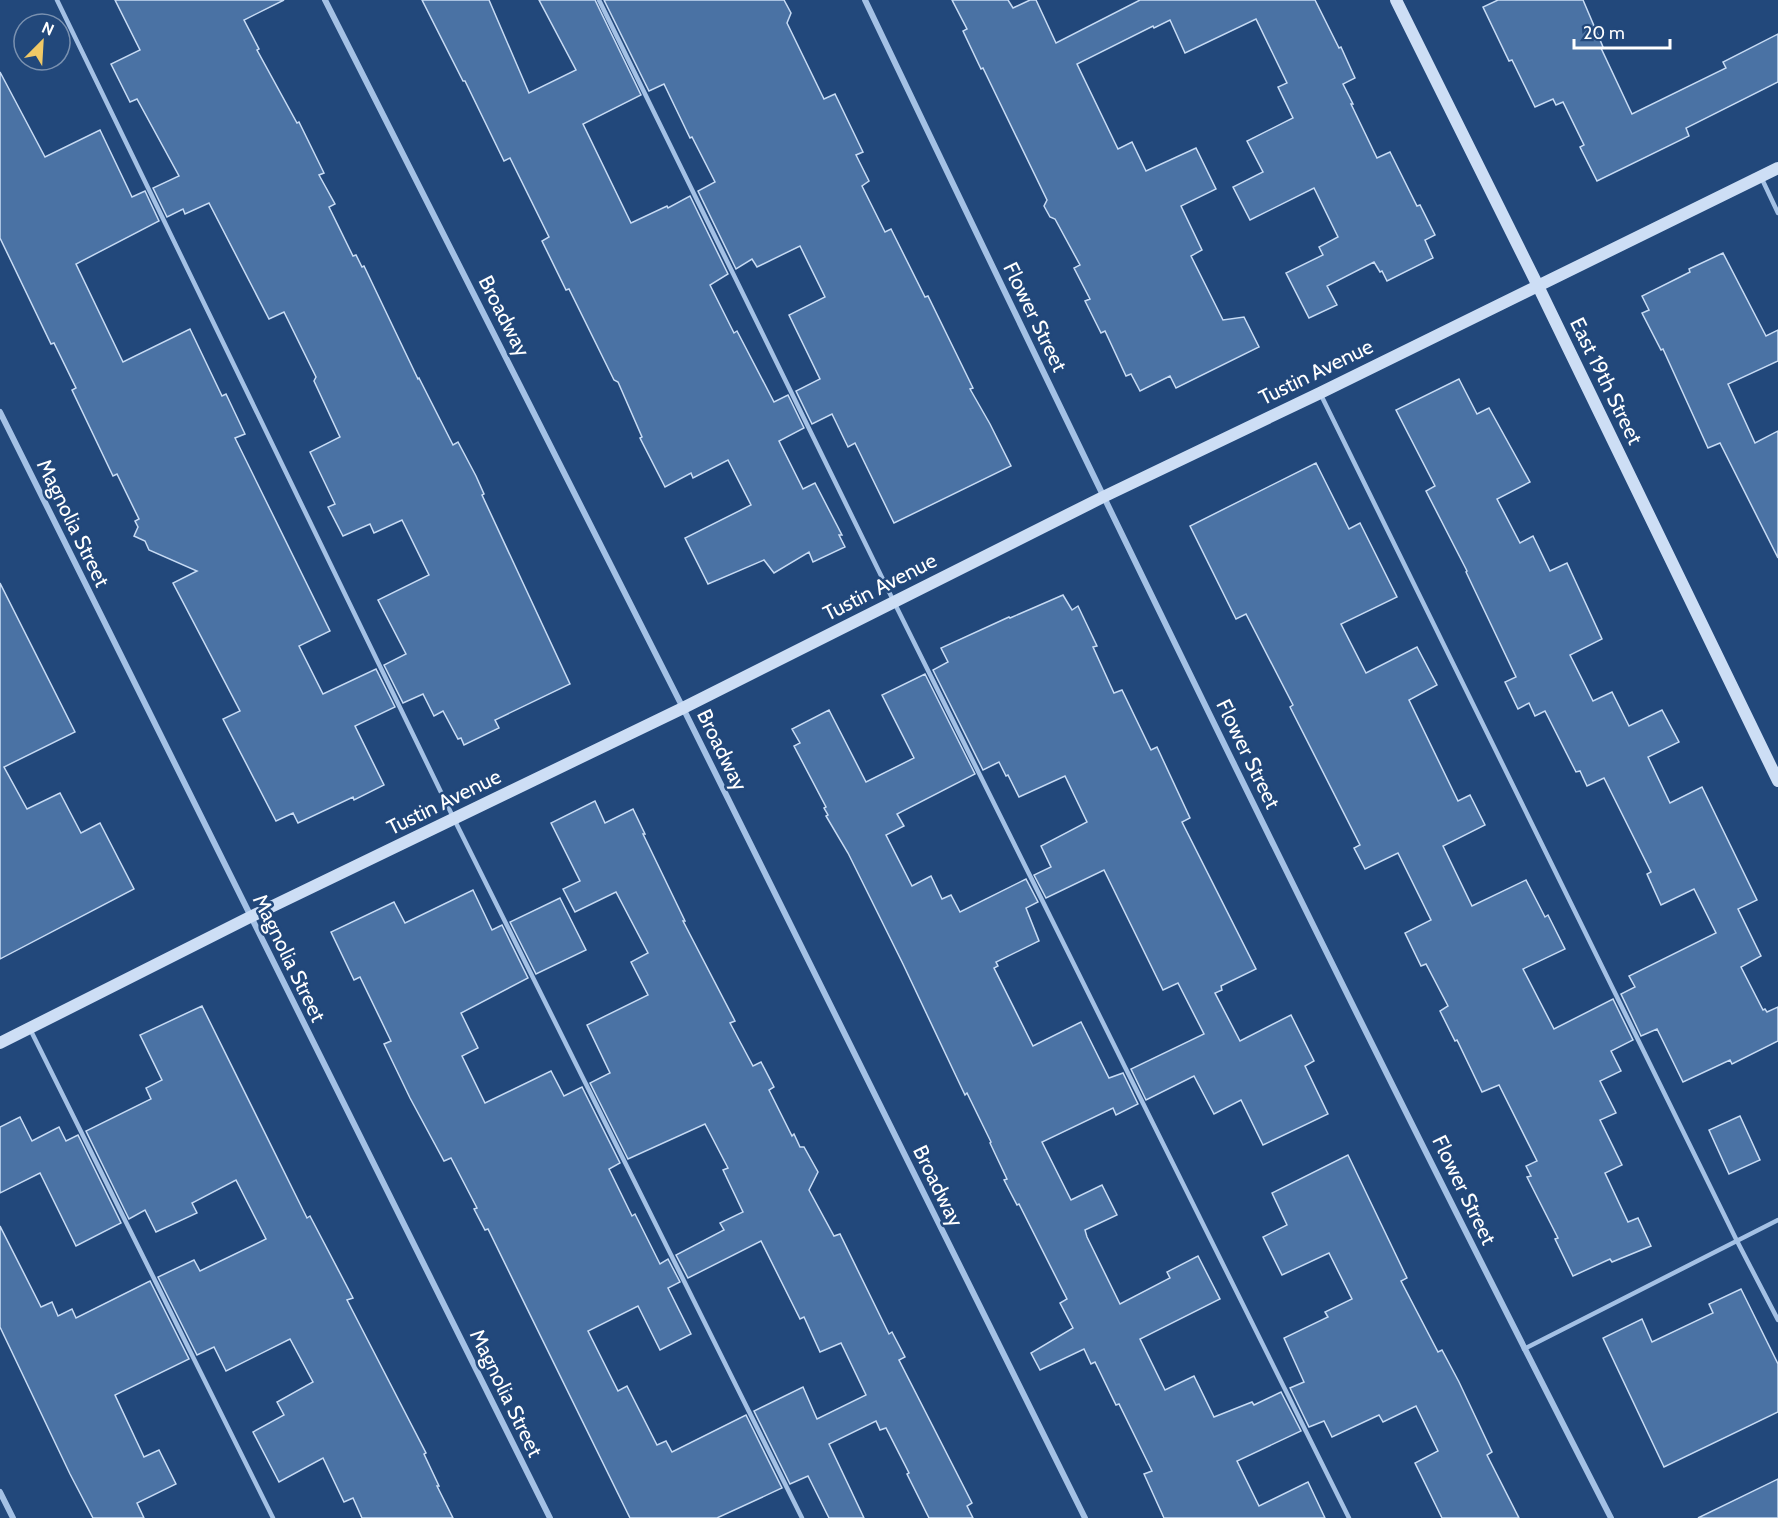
<svg xmlns="http://www.w3.org/2000/svg" width="1778" height="1518" viewBox="0 0 1778 1518" font-family="Cabin,sans-serif">
<style>
.building{fill:#4a72a4;stroke:#c7dbf4;stroke-width:1.5}
.lines{fill:none;stroke-linecap:round;stroke-linejoin:round}
.lane{stroke:#a4c1e5;stroke-width:4.5}
.street{stroke:#a4c1e5;stroke-width:6}
.secondary{stroke:#cddef5;stroke-width:12}
.labels{text-anchor:middle;stroke-width:5;stroke-linejoin:round;paint-order:stroke}
.street-label{font-size:21px;fill:#fff;stroke:#22487b}
</style>
<rect width="100%" height="100%" fill="#22487b"/>
<!-- building -->
<g class="building">
<path d="M115 0H284L244 20 259 49 257 50 297 123 299 122 324 173 319 175 335 204 329 207 353 256 356 255 362 267 364 266 418 379 419 378 453 445 458 442 476 476 484 494 482 495 570 684 495 720 499 728 464 745 461 738 458 739 443 711 434 716 423 694 403 703 384 665 406 654 378 600 429 575 402 520 374 533 370 524 343 536 328 507 335 504 310 452 340 437 314 381 316 377 284 312 269 319 209 203 185 214 183 209 167 217 153 188 179 176 137 99 130 102 111 64 140 50Z"/>
<path d="M422 0H489L529 93 576 70 539 0H595L641 95 583 124 631 223 667 206 668 208 690 196 728 274 710 285 734 333 737 331 774 402 788 395 804 428 779 441 803 489 815 483 842 535H839L845 547 813 562 809 552 774 573 764 560 708 584 685 538 751 505 728 460 693 478 691 473 665 487 640 438 642 437 618 382 614 380 569 289 566 290 542 241 549 237 510 158 504 161 465 81H463Z"/>
<path d="M604 0H784L791 13 787 23 824 99 835 94 863 152 856 155 869 181 862 186 885 232 891 229 925 297 928 296 973 388 970 389 990 424 1011 466 894 523 855 443 848 447 832 414 812 424 796 391 820 379 789 315 825 297 800 246 757 267 752 259 736 269 698 191 715 182 692 137 690 138 664 84 649 91Z"/>
<path d="M952 0H1008L1013 8 1030 0H1036L1056 43 1140 0H1315L1339 48 1341 47 1355 78 1343 84 1353 104H1351L1377 158 1390 152 1417 206 1420 205 1435 235 1425 240 1433 258 1387 281 1382 271 1380 272 1374 262 1327 286 1337 305 1309 318 1286 273 1323 255 1319 247 1338 237 1314 188 1250 220 1233 187 1263 172 1247 141 1293 118 1278 87 1287 83 1256 19 1185 53 1170 20 1154 28 1153 26 1077 64 1118 149 1132 142 1146 171 1196 148 1216 189 1181 206 1202 250 1191 256 1223 320 1244 317 1259 347 1176 388 1170 376 1140 391 1131 374 1126 376 1105 331 1101 333 1085 301 1090 299 1074 268 1080 265 1055 219 1050 217 1044 206 1047 200 983 68 981 69 963 31 967 29Z"/>
<path d="M1498 0H1583L1603 47 1601 48 1632 114 1726 68 1723 62 1778 34V82L1686 128 1689 136 1597 181 1580 147 1584 145 1563 102 1556 105 1553 99 1535 107 1512 60 1509 61 1483 7Z"/>
<path d="M0 72 45 157 100 130 132 197 145 191 159 221 76 264 123 362 190 329 222 396 226 394 245 434 235 438 330 631 299 646 323 694 376 669 395 707 355 726 384 785 354 800 353 797 298 823 293 813 276 821 223 719 240 711 173 583 197 571 149 550 145 541 134 536 138 527 135 521 139 519 117 474 113 476 72 390 76 388 54 343 51 344 0 238Z"/>
<path d="M1723 253 1766 336 1778 330V361L1728 384 1755 443 1778 431V558L1720 443 1708 448 1663 349 1661 350 1642 313 1649 310 1642 296 1690 272 1689 269Z"/>
<path d="M1459 379 1477 414 1489 408 1530 482 1497 499 1520 543 1533 536 1550 571 1567 563 1602 639 1570 655 1593 701 1612 692 1629 726 1662 710 1679 742 1648 757 1670 803 1702 787 1757 900 1738 909 1761 956 1741 967 1763 1010 1765 1009 1767 1012 1778 1007V1041L1732 1064 1730 1060 1683 1082 1657 1029 1641 1036 1621 994 1635 987 1629 976 1716 933 1694 889 1661 905 1647 874 1651 872 1604 778 1587 786 1580 771 1576 772 1545 711 1535 716 1529 703 1518 709 1505 682 1516 677 1466 572 1467 571 1426 491 1435 486 1396 410Z"/>
<path d="M1316 463 1349 529 1360 523 1397 597 1341 624 1366 673 1417 647 1437 685 1409 700 1458 801 1470 795 1485 825 1443 846 1472 906 1526 880 1545 917 1548 915 1565 949 1523 969 1554 1029 1613 999 1633 1040 1611 1051 1621 1071 1600 1081 1616 1113 1600 1120 1622 1165 1605 1173 1628 1222 1638 1218 1651 1246 1612 1262 1610 1259 1573 1276 1555 1239 1558 1238 1527 1177 1531 1176 1526 1166 1537 1161 1499 1085 1482 1092 1457 1040 1455 1041 1440 1011 1448 1006 1426 964 1421 966 1405 933 1431 920 1398 853 1365 869 1354 848 1360 845 1290 707 1293 705 1246 614 1236 619 1190 526Z"/>
<path d="M0 583 75 732 4 767 27 809 60 793 81 833 100 823 134 889 0 959Z"/>
<path d="M1063 595 1072 610 1078 606 1097 646 1093 647 1114 693 1122 690 1151 750 1157 747 1190 818 1182 822 1256 969 1221 986 1222 990 1215 993 1240 1041 1291 1015 1314 1061 1305 1066 1328 1114 1263 1145 1241 1100 1214 1114 1194 1076 1146 1100 1131 1069 1204 1034 1178 983 1163 990 1104 870 1046 898 1034 875 1051 867 1041 846 1087 822 1065 776 1019 797 1008 775 1006 776 999 762 983 770 933 670 948 662 941 648 1009 617 1010 618Z"/>
<path d="M925 674 975 774 897 814 904 826 886 835 912 886 931 876 942 899 951 895 960 912 1026 879 1038 902 1026 908 1039 941 996 962 998 966 994 968 1033 1046 1081 1022 1109 1078 1123 1073 1138 1104 1116 1115 1113 1108 1042 1142 1071 1200 1102 1185 1117 1215 1085 1230 1087 1237 1120 1304 1170 1278 1167 1272 1198 1256 1220 1299 1140 1339 1165 1390 1194 1376 1214 1417 1252 1402 1254 1405 1281 1392 1301 1431 1237 1461 1259 1506 1308 1482 1325 1518H1164L1144 1474 1152 1471 1119 1404 1116 1405 1095 1362 1091 1364 1084 1349 1040 1370 1031 1353 1073 1328 1060 1303 1067 1299 1019 1204 1017 1205 1004 1180 1007 1179 990 1143 991 1142 967 1093 965 1095 903 964 848 853 826 816 828 815 824 808 826 807 794 746 800 743 792 729 829 710 866 782 914 758 882 695Z"/>
<path d="M595 801 605 823 633 809 645 834H643L685 921H683L735 1021 730 1023 753 1066 761 1062 774 1087 769 1090 792 1136 794 1134 800 1147H804L818 1172 809 1190 834 1236 840 1234 889 1334 892 1332 905 1357 899 1360 972 1503 967 1506 973 1518H929L907 1474 909 1473 886 1428 880 1430 876 1421 829 1444 864 1518H829L808 1476 790 1484 754 1411 803 1387 817 1419 866 1395 841 1343 820 1352 804 1317 800 1319 761 1241 688 1278 676 1255 724 1230 720 1223 743 1212 723 1170 728 1168 705 1124 628 1159 590 1083 610 1073 587 1025 648 995 631 962 648 953 616 892 575 912 563 889 580 881 551 823Z"/>
<path d="M473 890 492 930 502 925 528 978 461 1013 478 1048 462 1056 485 1103 551 1071 564 1096 582 1087 620 1163 609 1169 632 1216 635 1214 660 1264 668 1259 680 1282 668 1288 691 1334 660 1350 638 1306 588 1331 618 1391 627 1386 657 1445 666 1441 672 1452 746 1415 782 1488 717 1518H630L488 1229 485 1230 474 1209 477 1208 451 1158 444 1161 410 1098 384 1044 391 1041 360 977 354 980 331 932 394 902 405 923Z"/>
<path d="M560 898 586 950 536 974 510 922Z"/>
<path d="M202 1006 307 1218 310 1216 353 1298 347 1300 426 1453 424 1454 439 1486H437L453 1518H362L353 1498 344 1502 323 1458 279 1482 253 1432 284 1415 277 1402 313 1382 290 1339 226 1371 214 1347 197 1355 158 1277 194 1260 200 1271 266 1239 236 1180 192 1203 197 1213 156 1232 145 1210 129 1219 86 1131 151 1099 146 1088 162 1080 140 1035Z"/>
<path d="M1740 1116 1760 1160 1729 1174 1709 1130Z"/>
<path d="M20 1117 32 1141 59 1127 66 1141 78 1135 121 1223 76 1246 40 1173 0 1193V1127Z"/>
<path d="M1348 1155 1407 1278 1401 1281 1438 1352 1442 1350 1459 1382 1492 1452 1487 1455 1519 1518H1442L1415 1463 1438 1451 1416 1406 1383 1422 1379 1415 1332 1437 1324 1421 1309 1427 1290 1388 1304 1382 1284 1338 1328 1317 1325 1312 1352 1299 1329 1253 1282 1275 1263 1237 1287 1225 1272 1193Z"/>
<path d="M0 1226 41 1307 52 1302 58 1316 72 1309 76 1318 150 1281 189 1359 115 1395 144 1457 159 1450 176 1484 137 1503 144 1518H93L70 1474 0 1327Z"/>
<path d="M1741 1289 1778 1364V1412L1664 1467 1603 1338 1642 1319 1652 1342 1713 1313 1709 1304Z"/>
<path d="M1778 1479V1518H1698Z"/>
</g>
<g class="lines">
<!-- lane -->
<g class="lane">
<path d="M57 0 454 819 802 1518"/>
<path d="M599 0 894 602 1349 1518"/>
<path d="M1761 177 1778 213"/>
<path d="M1321 395 1737 1241 1778 1320"/>
<path d="M30 1029 273 1518"/>
<path d="M1524 1349 1778 1220"/>
</g>
<!-- street -->
<g class="street">
<path d="M325 0 683 708 1085 1518"/>
<path d="M865 0C1108 509 1354 1016 1611 1518"/>
<path d="M0 412 550 1518"/>
<path d="M0 1492 13 1518"/>
</g>
<!-- secondary -->
<g class="secondary">
<path d="M1396 0 1538 286 1778 781"/>
<path d="M0 1043 250 917 683 708 1103 497 1320 393 1778 168"/>
</g>
</g>
<g class="labels">
<!-- street labels -->
<g class="street-label">
<text transform="translate(504 316) rotate(63)" y="7">Broadway</text>
<text transform="translate(1035 317) rotate(64)" y="7">Flower Street</text>
<text transform="translate(1316 372) rotate(-26)" y="7">Tustin Avenue</text>
<text transform="translate(1606 381) rotate(64)" y="7">East 19th Street</text>
<text transform="translate(73 523) rotate(64)" y="7">Magnolia Street</text>
<text transform="translate(880 587) rotate(-27)" y="7">Tustin Avenue</text>
<text transform="translate(722 750) rotate(64)" y="7">Broadway</text>
<text transform="translate(1248 754) rotate(64)" y="7">Flower Street</text>
<text transform="translate(444 802) rotate(-26)" y="7">Tustin Avenue</text>
<text transform="translate(289 958) rotate(64)" y="7">Magnolia Street</text>
<text transform="translate(938 1186) rotate(64)" y="7">Broadway</text>
<text transform="translate(1464 1190) rotate(64)" y="7">Flower Street</text>
<text transform="translate(506 1393) rotate(64)" y="7">Magnolia Street</text>
</g>
</g>
<!-- north arrow -->
<g transform="translate(42 42) rotate(24)"><circle r="28" fill="#22487b" stroke="#7a91b0" stroke-width="1.5"/>
<path d="M0-4.5L10 22L0 15L-10 22Z" fill="#f1c966"/>
<text y="-9" font-size="16" font-weight="bold" text-anchor="middle" fill="#ffffff">N</text>
</g>
<!-- scale -->
<path d="M1574 39v9h96v-9" fill="none" stroke="#ffffff" stroke-width="3"/>
<text x="1583" y="39" font-size="18" fill="#ffffff" stroke="#22487b" stroke-width="4.5" paint-order="stroke">20 m</text>
</svg>
